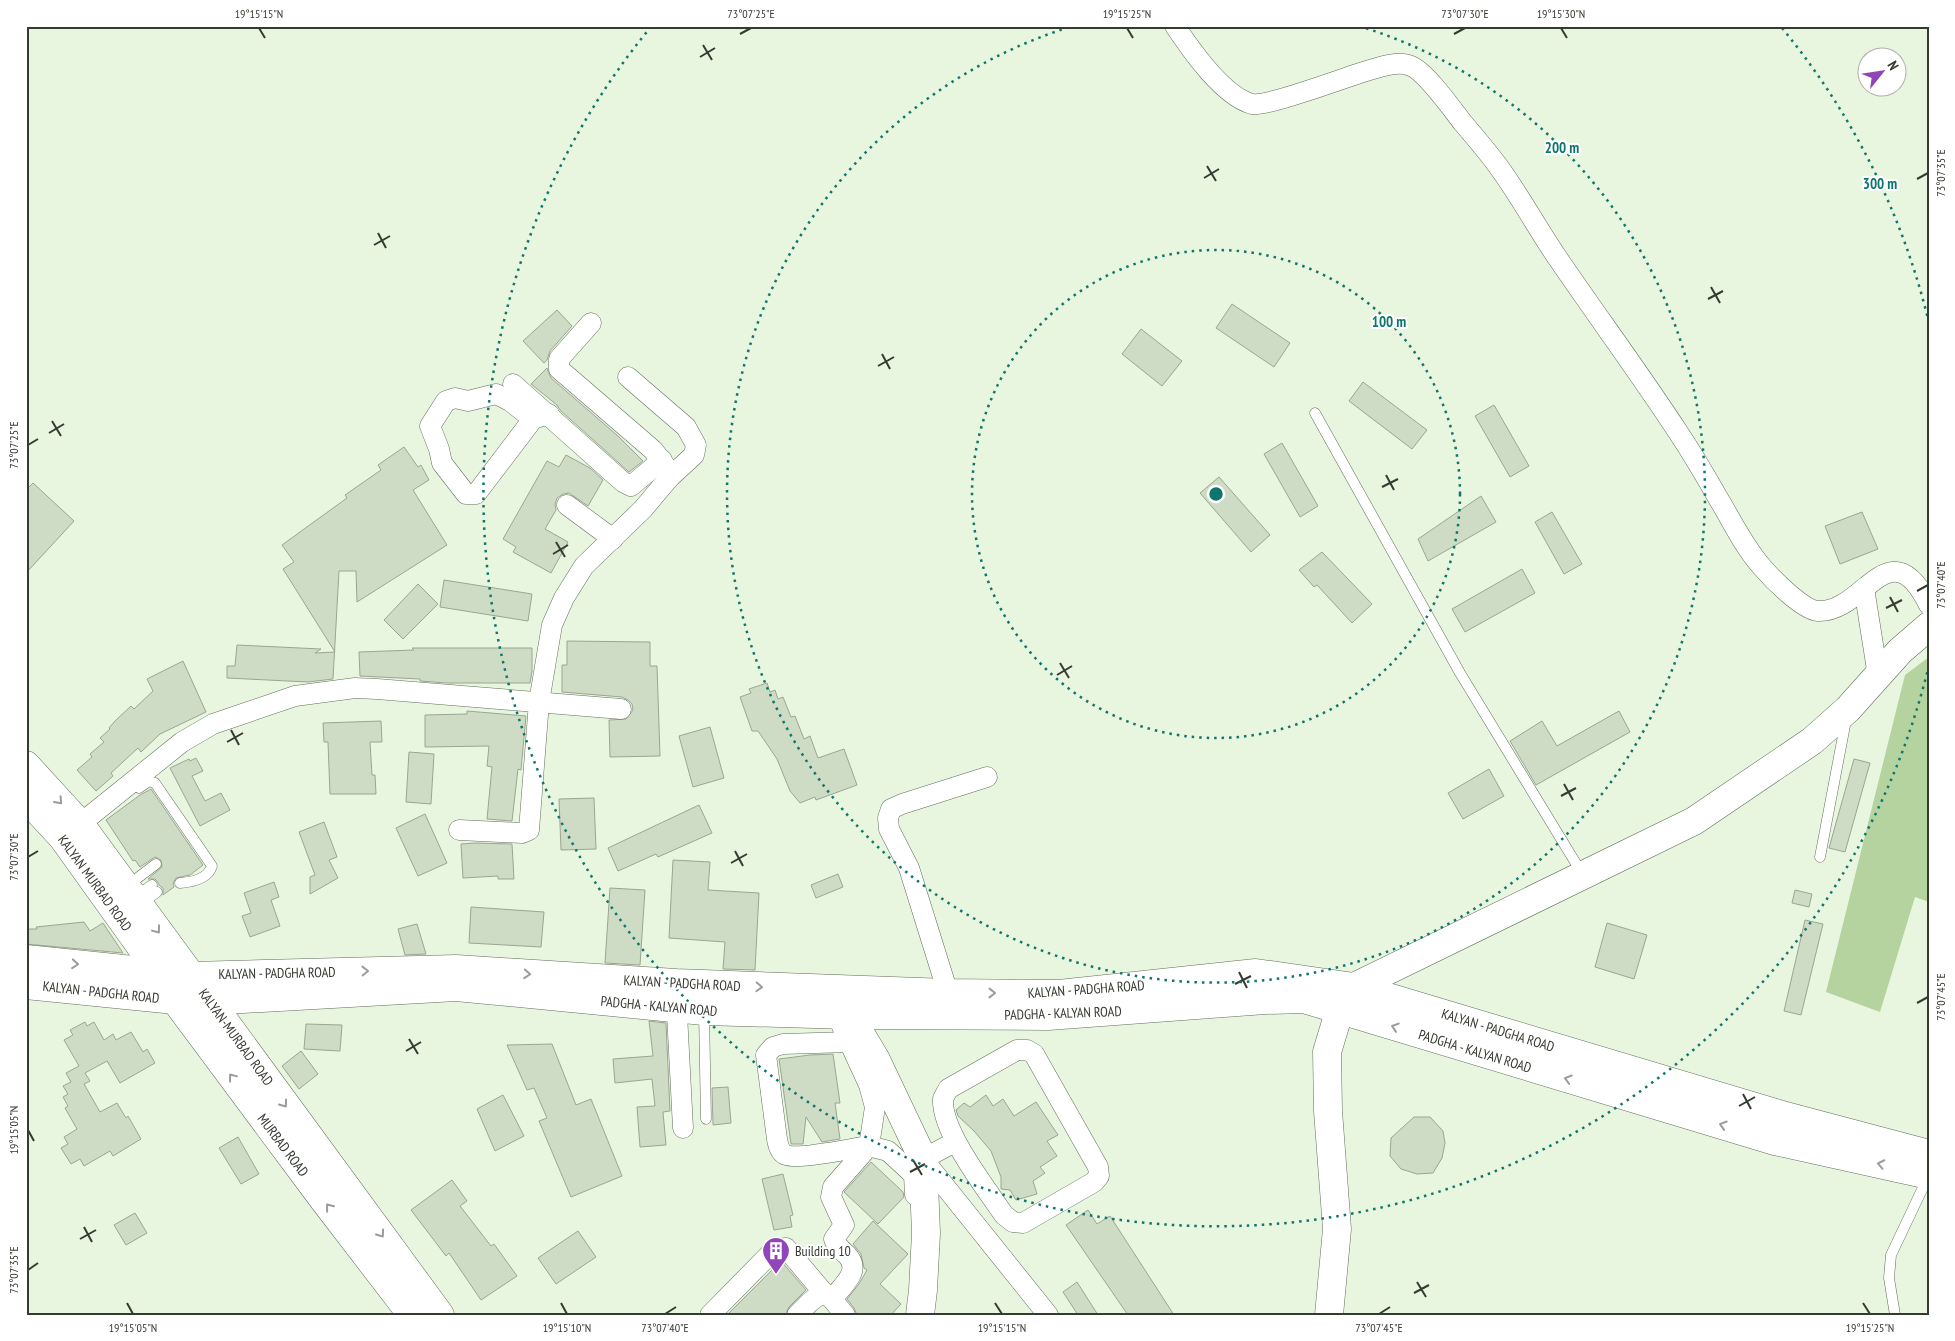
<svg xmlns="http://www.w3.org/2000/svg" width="1955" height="1341" viewBox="0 0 1955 1341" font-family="'PT Sans Narrow',sans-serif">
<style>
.green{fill:#b5d39e}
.building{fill:#cedbc5;stroke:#9aa691}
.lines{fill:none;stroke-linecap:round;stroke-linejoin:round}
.lane-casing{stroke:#636e5b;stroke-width:11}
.street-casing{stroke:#636e5b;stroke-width:21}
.secondary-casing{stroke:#636e5b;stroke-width:29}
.highway-casing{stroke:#636e5b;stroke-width:29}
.lane{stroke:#fff;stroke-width:10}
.street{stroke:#fff;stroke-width:20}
.secondary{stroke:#fff;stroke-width:28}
.highway{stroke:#fff;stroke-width:28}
.oneway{stroke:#9a9d98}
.ticks{fill:none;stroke:#363b32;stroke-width:2}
.ring{fill:none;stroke:#0f766e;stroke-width:2.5;stroke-dasharray:2.5 5}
.labels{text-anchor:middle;stroke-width:4;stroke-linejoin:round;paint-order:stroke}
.street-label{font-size:14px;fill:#363b32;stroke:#fff}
.poi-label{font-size:14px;fill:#363b32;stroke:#fff;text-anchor:start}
.centre{fill:#0f766e;stroke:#fff;stroke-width:2.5}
.ring-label{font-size:15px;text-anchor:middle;font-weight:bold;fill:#0f766e;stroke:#fff;stroke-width:4;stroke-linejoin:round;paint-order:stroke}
.neatline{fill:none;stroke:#363b32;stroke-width:2}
.ticks-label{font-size:12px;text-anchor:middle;fill:#363b32}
</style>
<rect width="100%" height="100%" fill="#e8f5df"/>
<!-- green -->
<path class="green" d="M1929 657V902L1915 897 1880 1012 1826 992 1905 675Z"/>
<!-- building -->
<g class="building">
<path d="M1232 304 1290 343 1274 367 1216 328Z"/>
<path d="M557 310 572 326 550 351 547 360 544 363 523 341Z"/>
<path d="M1141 329 1182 361 1162 386 1122 354Z"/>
<path d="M547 368 551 378 618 436 643 461 629 472 560 410 557 405 531 384Z"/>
<path d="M1363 382 1427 430 1412 449 1349 401Z"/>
<path d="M1494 405 1529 466 1510 477 1475 416Z"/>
<path d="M1282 443 1318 506 1300 517 1264 454Z"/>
<path d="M404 447 418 467 421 465 429 480 413 490 447 545 357 602 356 571H339L333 679 308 682 227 678V666H235L237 645 321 649 315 653 335 652 283 569 294 562 282 545 347 498 345 495 381 470 378 465Z"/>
<path d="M566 455 590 468 603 480 588 506 569 493 563 494 557 498 555 504 556 510 545 529 568 542 551 573 513 552 516 547 503 539 547 461 559 467Z"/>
<path d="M1219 477 1270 535 1251 552 1200 493Z"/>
<path d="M33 483 74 521 26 573V490Z"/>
<path d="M1481 496 1496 522 1428 561 1418 539Z"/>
<path d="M1552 512 1582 564 1564 574 1535 522Z"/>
<path d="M1862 512 1878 549 1840 564 1825 526Z"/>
<path d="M1322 552 1372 604 1352 623 1317 585 1314 587 1299 570Z"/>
<path d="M1522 569 1535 593 1465 632 1452 609Z"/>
<path d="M444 580 532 594 528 621 440 607Z"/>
<path d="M418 584 438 604 403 639 384 620Z"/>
<path d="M567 641 650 642V666H657L660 756 610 757 609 720 626 719 633 710 632 704 628 700 622 697 562 692V665H567Z"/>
<path d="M412 648H532V671L530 683H447L420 681V679L360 676 359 652 414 650Z"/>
<path d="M183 661 206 712 160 734 141 752 138 748 111 773 113 776 96 791 77 770 92 757 90 754 104 742 100 738 110 729 109 728 115 721 131 706 134 709 153 691 147 679Z"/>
<path d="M767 683 770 692 775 690 778 699 783 697 791 717 795 716 804 739 810 736 818 758 844 749 857 785 816 800 815 797 800 803 790 791 777 759 758 731H752L740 697 751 693 749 689Z"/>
<path d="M467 711 526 716 521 770 518 769 512 821 487 819 492 767 487 766 489 746 425 747V715L467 714Z"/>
<path d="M1619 711 1630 732 1536 785 1510 741 1542 721 1557 746Z"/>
<path d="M381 721 382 742H370L372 775H375L376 794H330L328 742H324L323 723Z"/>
<path d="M710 727 724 778 693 787 679 736Z"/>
<path d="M409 752 434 754 431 804 406 802Z"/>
<path d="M196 758 203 771 192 776 205 801 221 793 230 810 200 826 170 768 189 759 190 761Z"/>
<path d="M1854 759 1870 763 1845 852 1829 848Z"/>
<path d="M1489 769 1504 796 1463 819 1448 793Z"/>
<path d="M151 789 203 865 190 875 176 878 173 883 174 887 163 895V888L159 885 157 881 155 879H148L162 867 161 860 155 857 140 867 135 860 133 861 106 820 140 795Z"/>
<path d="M594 798 596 849 561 850 559 799Z"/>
<path d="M699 805 712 833 658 857 656 854 618 871 608 848Z"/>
<path d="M425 814 447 863 418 876 396 828Z"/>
<path d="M324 822 337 857 329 860 338 878 310 894V877L315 875 299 832Z"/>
<path d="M475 843 512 844 514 879H498V876L463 878 461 844Z"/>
<path d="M673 860 710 862 708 890 759 893 755 970 723 969 725 942 669 938Z"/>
<path d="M838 874 843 887 816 898 811 885Z"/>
<path d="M274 882 279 897 271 900 280 926 250 937 242 916 251 913 244 893Z"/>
<path d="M610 888 645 890 640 965 605 963Z"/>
<path d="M1795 890 1812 894 1809 907 1792 903Z"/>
<path d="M471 907 544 912 541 947 469 943Z"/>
<path d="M1805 920 1823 924 1801 1015 1784 1011Z"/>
<path d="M84 922 90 931 103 923 123 953 26 944V929H37L36 927Z"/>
<path d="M1607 923 1647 935 1634 979 1595 967Z"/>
<path d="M417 924 426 954 405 955 398 929Z"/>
<path d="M649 1021 666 1023 670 1111 663 1112 666 1145 640 1147 637 1107 655 1106 652 1079 615 1083 613 1059 653 1056Z"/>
<path d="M85 1022 87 1026 94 1022 104 1040 113 1034 116 1040 131 1032 143 1052 147 1049 155 1063 120 1083 107 1061 85 1073 90 1081 84 1084 100 1112 117 1103 126 1118 128 1116 141 1139 113 1156 110 1151 84 1166 80 1159 71 1164 61 1148 68 1144 64 1137 77 1129 65 1108 68 1106 63 1097 68 1094 63 1086 71 1082 66 1073 79 1066 64 1040 73 1035 70 1030Z"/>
<path d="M306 1024 342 1025 340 1051 304 1049Z"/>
<path d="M552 1044 576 1105 591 1099 622 1176 571 1197 539 1121 547 1118 534 1088 527 1090 507 1045Z"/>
<path d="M301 1051 318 1074 299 1089 282 1066Z"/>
<path d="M833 1054 840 1103H835L840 1139 822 1142 806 1117 803 1144H791L779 1059 810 1055Z"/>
<path d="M728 1087 731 1123 713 1125 712 1088Z"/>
<path d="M503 1095 524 1136 495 1151 477 1109Z"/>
<path d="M986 1095 993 1106 1003 1099 1014 1116 1036 1102 1058 1135 1047 1141 1057 1156 1040 1167 1045 1173 1033 1181 1037 1194 1016 1200 1010 1190 1001 1189V1177L991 1151 974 1131 958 1116 956 1110 964 1103 970 1107Z"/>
<path d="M1414 1117H1430L1443 1131 1445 1143 1442 1158 1433 1173 1417 1174 1401 1169 1390 1156 1391 1138Z"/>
<path d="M238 1137 259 1174 241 1184 219 1148Z"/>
<path d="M871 1162 903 1192 904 1197 878 1224 844 1192Z"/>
<path d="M783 1174 793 1215 790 1216 792 1227 774 1230 762 1179Z"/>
<path d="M452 1180 467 1201 460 1206 491 1246 494 1244 517 1276 481 1300 449 1253 446 1256 411 1210Z"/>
<path d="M1088 1210 1097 1224 1110 1216 1174 1315H1128L1066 1225Z"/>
<path d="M135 1213 147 1233 126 1245 114 1225Z"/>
<path d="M873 1221 908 1254 880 1284 901 1304 891 1315H857L854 1308 847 1299 859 1284 867 1270 864 1268 861 1254 853 1244Z"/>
<path d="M578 1231 596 1257 556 1284 538 1258Z"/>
<path d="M781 1261 806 1290 789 1307 785 1315H727Z"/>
<path d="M1077 1282 1098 1315H1078L1063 1292Z"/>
</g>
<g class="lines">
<defs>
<g id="lane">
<path d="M1315 413 1460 673 1583 875"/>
<path d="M139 788 149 781 155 783 212 866C208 879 193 882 180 883"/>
<path d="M1820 857 1846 720"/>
<path d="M127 886 156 864"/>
<path d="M134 897 152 885"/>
<path d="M140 905 157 892"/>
<path d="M704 1012 706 1119"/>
<path d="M1895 1315 1889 1278 1891 1255 1928 1177"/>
</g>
<g id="street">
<path d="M1175 26C1191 50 1223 96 1252 104 1266 107 1344 78 1363 72 1377 68 1397 60 1411 66 1426 72 1452 109 1463 123 1475 137 1487 151 1498 166 1521 197 1539 232 1561 263 1600 320 1640 374 1678 432 1692 453 1705 475 1718 498 1732 521 1744 547 1762 567 1773 580 1803 610 1818 611 1865 613 1889 526 1929 605"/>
<path d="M628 377 686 427 696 445 694 455 669 478"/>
<path d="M513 384 623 482 631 486 662 460"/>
<path d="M533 419 510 401 496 394 468 401 455 398 446 401 430 426 439 449 442 463 466 494H476L533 419 549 414"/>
<path d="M567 505 613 539"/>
<path d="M1864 588 1878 676"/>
<path d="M459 830 522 833 529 830 539 702 552 625 564 598 584 566 643 509 669 478 667 468 653 450 559 369V359L591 323"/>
<path d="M70 832 182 742 213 724 295 696 355 688 377 689 621 709"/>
<path d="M948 993 909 868 889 829 888 818 891 809 902 804 987 777"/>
<path d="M676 995 683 1128"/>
<path d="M837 1016 841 1024 869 1085 875 1107 869 1146C853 1148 799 1160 786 1155 780 1153 778 1145 777 1139L766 1055 773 1047 783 1044 849 1042"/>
<path d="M1017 1050H1027L1034 1054 1098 1167 1099 1176 1094 1182 1023 1223 1013 1222 1004 1215C986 1188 941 1131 943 1099 944 1096 947 1092 948 1089Z"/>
<path d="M955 1142 923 1159 1048 1315"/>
<path d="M832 1299C843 1285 862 1271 847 1255 842 1250 836 1246 834 1239L844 1225 831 1197 833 1187 869 1146 888 1151 914 1175 915 1195"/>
<path d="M710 1315 770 1254 778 1249 786 1248 823 1292"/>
<path d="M797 1315 810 1302 823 1292 832 1299 845 1315"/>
</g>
<g id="secondary">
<path d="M26 959 192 976 456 969 676 983 948 993 1059 994 1256 973 1354 987 1782 1115 1929 1154"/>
<path d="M26 985 175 1000 208 1001 456 987 704 1011 849 1015 1048 1016 1265 1000 1304 999 1775 1141 1929 1175"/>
<path d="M841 1001 876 1060 923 1159 926 1233 923 1290 920 1315"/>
<path d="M1329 1315 1337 1229 1328 1111 1327 1052 1340 1009 1354 987 1694 821 1812 741 1848 709 1900 651 1929 626"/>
</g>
<g id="highway">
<path d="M26 765 80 824 440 1315"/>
<path d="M26 798 63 838 159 972 175 1000 323 1199 412 1315"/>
</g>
</defs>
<!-- lane casing -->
<use href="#lane" class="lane-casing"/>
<!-- street casing -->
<use href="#street" class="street-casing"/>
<!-- secondary casing -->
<use href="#secondary" class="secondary-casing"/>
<!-- highway casing -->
<use href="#highway" class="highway-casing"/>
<!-- lane -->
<use href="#lane" class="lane"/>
<!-- street -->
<use href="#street" class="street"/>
<!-- secondary -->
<use href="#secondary" class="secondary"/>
<!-- highway -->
<use href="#highway" class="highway"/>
</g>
<!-- one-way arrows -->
<defs><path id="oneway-chevron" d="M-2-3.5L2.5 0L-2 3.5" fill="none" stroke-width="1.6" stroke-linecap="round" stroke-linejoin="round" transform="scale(1.25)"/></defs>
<g class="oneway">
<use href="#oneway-chevron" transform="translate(59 801) rotate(48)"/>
<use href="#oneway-chevron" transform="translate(157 930) rotate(53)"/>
<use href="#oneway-chevron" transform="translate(75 964) rotate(5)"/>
<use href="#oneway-chevron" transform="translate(365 971) rotate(-1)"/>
<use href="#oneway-chevron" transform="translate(527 974) rotate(4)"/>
<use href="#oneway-chevron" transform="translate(759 987) rotate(3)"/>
<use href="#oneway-chevron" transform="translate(992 993)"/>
<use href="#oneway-chevron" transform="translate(1395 1027) rotate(-162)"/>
<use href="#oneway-chevron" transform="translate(232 1077) rotate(-127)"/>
<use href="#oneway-chevron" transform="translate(1568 1079) rotate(-163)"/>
<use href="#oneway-chevron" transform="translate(284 1104) rotate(54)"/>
<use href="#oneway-chevron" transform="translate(1723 1125) rotate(-163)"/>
<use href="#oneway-chevron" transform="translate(1881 1164) rotate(-168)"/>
<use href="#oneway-chevron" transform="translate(329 1207) rotate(-128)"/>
<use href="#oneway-chevron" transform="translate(381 1234) rotate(54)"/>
</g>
<!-- ticks -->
<path class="ticks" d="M259 28 265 38M1127 28 1133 38M1561 28 1567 38M740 34 751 28M1454 34 1465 28M703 45 712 60M700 57 715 48M1207 166 1216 181M1204 178 1219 169M1917 179 1928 173M378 233 386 248M374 245 390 236M1711 287 1720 303M1708 299 1723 291M882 354 890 369M878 366 894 357M52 421 61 436M49 433 64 424M28 445 38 439M1386 475 1394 490M1382 487 1398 479M556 542 565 557M553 554 568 545M1917 591 1928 585M1890 597 1898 612M1886 608 1902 600M1060 663 1069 678M1057 675 1072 666M231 730 239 745M227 742 243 733M1564 784 1573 800M1561 796 1576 788M735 851 743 866M28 857 38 851M731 863 747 854M1239 972 1247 988M1235 984 1251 976M1917 1003 1928 997M409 1039 418 1054M406 1051 421 1042M1743 1094 1751 1109M1739 1106 1755 1097M28 1130 34 1141M913 1160 922 1175M910 1172 925 1164M84 1227 92 1242M80 1239 96 1230M28 1270 38 1263M1417 1282 1426 1297M1414 1293 1429 1285M127 1303 133 1314M561 1303 567 1314M995 1303 1002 1314M1863 1303 1870 1314M665 1314 676 1307M1379 1314 1390 1307"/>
<!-- distance rings -->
<g class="ring">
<circle cx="1216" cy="494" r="244"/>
<path d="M1359 26A489 489 0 1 1 1073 26"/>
<path d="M1929 665A733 733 0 1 1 650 28M1782 28A733 733 0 0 1 1929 323"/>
</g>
<!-- icons -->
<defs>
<symbol id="building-pin" viewBox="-11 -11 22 30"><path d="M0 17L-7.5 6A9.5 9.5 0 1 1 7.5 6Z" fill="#9046b8" stroke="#fff"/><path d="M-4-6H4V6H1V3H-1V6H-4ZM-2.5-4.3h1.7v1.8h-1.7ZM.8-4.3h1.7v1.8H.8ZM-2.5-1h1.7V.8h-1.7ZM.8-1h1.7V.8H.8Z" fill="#fff"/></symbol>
</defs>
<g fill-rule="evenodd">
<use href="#building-pin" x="760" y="1235" width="32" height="43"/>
</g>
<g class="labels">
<!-- street labels -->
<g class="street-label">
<text transform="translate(95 883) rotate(54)" y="5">KALYAN MURBAD ROAD</text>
<text transform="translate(277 973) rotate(-1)" y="5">KALYAN - PADGHA ROAD</text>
<text transform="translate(682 983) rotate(3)" y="5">KALYAN - PADGHA ROAD</text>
<text transform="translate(1086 989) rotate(-4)" y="5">KALYAN - PADGHA ROAD</text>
<text transform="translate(101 992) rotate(6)" y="5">KALYAN - PADGHA ROAD</text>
<text transform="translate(659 1006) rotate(5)" y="5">PADGHA - KALYAN ROAD</text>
<text transform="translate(1063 1013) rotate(-2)" y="5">PADGHA - KALYAN ROAD</text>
<text transform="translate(1498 1030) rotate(17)" y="5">KALYAN - PADGHA ROAD</text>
<text transform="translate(236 1037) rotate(54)" y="5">KALYAN-MURBAD ROAD</text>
<text transform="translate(1475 1051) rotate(17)" y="5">PADGHA - KALYAN ROAD</text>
<text transform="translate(283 1145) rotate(53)" y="5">MURBAD ROAD</text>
</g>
<!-- poi labels -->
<g class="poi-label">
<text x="795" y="1256">Building 10</text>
</g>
</g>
<circle cx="1216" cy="494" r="8" class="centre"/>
<g class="ring-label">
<text x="1562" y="153">200 m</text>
<text x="1880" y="189">300 m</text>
<text x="1389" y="327">100 m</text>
</g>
<!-- border -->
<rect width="1955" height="1341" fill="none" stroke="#ffffff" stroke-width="55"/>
<!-- north arrow -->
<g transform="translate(1882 72) rotate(60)"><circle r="24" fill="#ffffff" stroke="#afb1ad"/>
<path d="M0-4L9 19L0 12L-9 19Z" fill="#9046b8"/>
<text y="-8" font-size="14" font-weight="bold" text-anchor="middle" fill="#363b32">N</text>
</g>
<rect x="28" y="28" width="1900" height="1286" class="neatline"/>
<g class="ticks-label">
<text x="259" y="18">19°15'15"N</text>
<text x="751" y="18">73°07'25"E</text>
<text x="1127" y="18">19°15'25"N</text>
<text x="1465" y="18">73°07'30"E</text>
<text x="1561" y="18">19°15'30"N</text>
<text transform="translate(1941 173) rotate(-90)" y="4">73°07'35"E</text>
<text transform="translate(14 445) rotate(-90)" y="4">73°07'25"E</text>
<text transform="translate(1941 585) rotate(-90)" y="4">73°07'40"E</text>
<text transform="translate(14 857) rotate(-90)" y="4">73°07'30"E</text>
<text transform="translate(1941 997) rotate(-90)" y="4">73°07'45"E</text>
<text transform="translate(14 1130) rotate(-90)" y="4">19°15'05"N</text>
<text transform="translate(14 1270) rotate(-90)" y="4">73°07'35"E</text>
<text x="133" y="1332">19°15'05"N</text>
<text x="567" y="1332">19°15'10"N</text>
<text x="665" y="1332">73°07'40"E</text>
<text x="1002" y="1332">19°15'15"N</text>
<text x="1379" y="1332">73°07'45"E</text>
<text x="1870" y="1332">19°15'25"N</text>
</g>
</svg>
